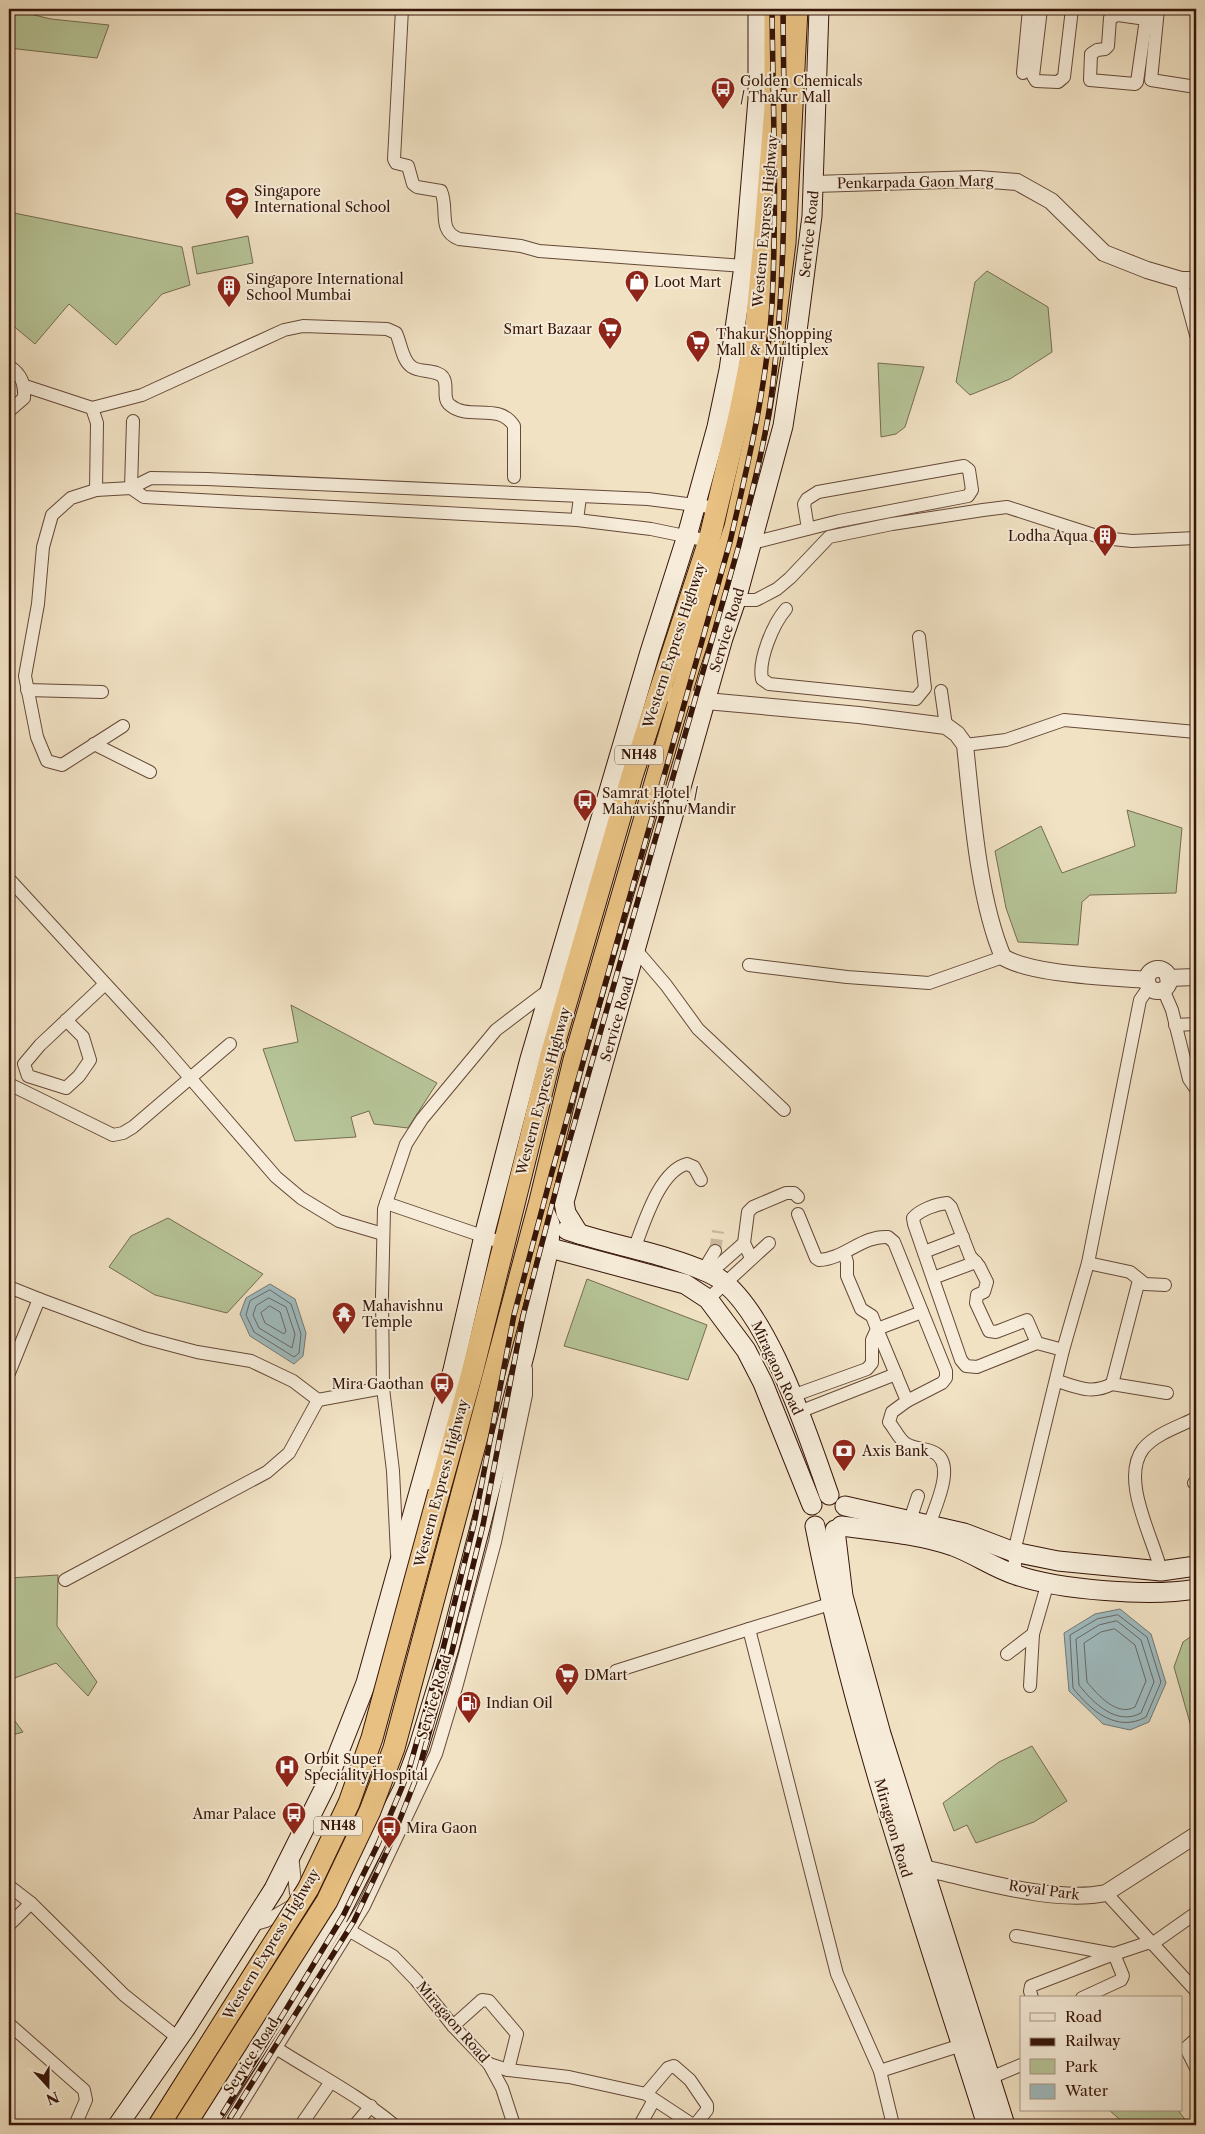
<svg xmlns="http://www.w3.org/2000/svg" width="1205" height="2134" viewBox="0 0 1205 2134" font-family="'Libre Caslon Text',serif">
<style>
.green{fill:#b6c497;stroke:#766c50}
.water{fill:#9fbbbf;stroke:#757976}
.lines{fill:none;stroke-linecap:round;stroke-linejoin:round}
.shore{stroke:#6a6864;stroke-width:1}
.minor-tunnel{stroke:#ccb99e;stroke-width:12;stroke-dasharray:12 6;stroke-linecap:butt}
.minor-casing{stroke:#654837;stroke-width:14}
.tertiary-casing{stroke:#654837;stroke-width:18}
.secondary-casing{stroke:#361508;stroke-width:21}
.trunk-casing{stroke:#361508;stroke-width:23}
.minor{stroke:#f6ecd9;stroke-width:12}
.tertiary{stroke:#f6ecd9;stroke-width:16}
.secondary{stroke:#f6ecd9;stroke-width:19}
.trunk{stroke:#e8c182;stroke-width:21}
.rail-casing{stroke:#361508;stroke-width:5.5}
.rail{stroke:#f6ecd9;stroke-width:4;stroke-dasharray:11;stroke-linecap:butt}
.trunk-bridge-casing{stroke:#361508;stroke-width:23;stroke-linecap:butt}
.trunk-bridge{stroke:#e8c182;stroke-width:21}
.labels{text-anchor:middle;stroke-width:4;stroke-linejoin:round;paint-order:stroke}
.shield{fill:#f6ecd9;stroke:#705647;stroke-width:1}
.shield-label{font-size:12px;font-weight:bold;fill:#361508}
.poi-label{font-size:14px;fill:#361508;stroke:#f6ecd9;text-anchor:start}
.street-label{font-size:14px;fill:#361508;stroke:#f6ecd9}
</style>
<rect width="100%" height="100%" fill="#f1e2c4"/>
<filter id="stains"><feTurbulence type="fractalNoise" baseFrequency=".004" numOctaves="4"/><feColorMatrix values="0 0 0 0 .2 0 0 0 0 .09 0 0 0 0 .02 0 0 0 .5 -.17"/></filter>
<radialGradient id="worn" r=".72"><stop offset=".6" stop-color="#630" stop-opacity="0"/><stop offset="1" stop-color="#630" stop-opacity=".3"/></radialGradient>
<!-- green -->
<g class="green">
<path d="M9 9 51 19 109 25 97 58 9 48Z"/>
<path d="M14 213 182 247 190 285 162 294 116 345 69 304 35 344 11 324Z"/>
<path d="M248 236 253 263 197 274 192 247Z"/>
<path d="M987 271 1048 307 1052 352 1010 379 970 395 956 382 975 282Z"/>
<path d="M878 363 924 367 905 427 896 434 881 437Z"/>
<path d="M1127 810 1182 828 1176 893 1090 895 1082 902 1078 945 1018 942 1006 908 995 851 1041 826 1062 873 1135 846Z"/>
<path d="M291 1005 437 1083 408 1128 374 1124 369 1111 351 1117 356 1137 295 1141 263 1049 298 1042Z"/>
<path d="M168 1218 263 1274 227 1313 155 1295 109 1267 131 1236Z"/>
<path d="M587 1279 707 1325 688 1380 564 1346Z"/>
<path d="M58 1575 57 1626 97 1682 88 1696 56 1663 9 1680V1578Z"/>
<path d="M1196 1633V1744L1174 1667 1183 1642Z"/>
<path d="M9 1713 23 1732 9 1736Z"/>
<path d="M1032 1746 1067 1801 1034 1822 976 1843 967 1825 954 1831 943 1803 999 1762Z"/>
<path d="M1109 2110H1178L1189 2125H1126Z"/>
</g>
<!-- water -->
<g class="water">
<path d="M270 1284 295 1299 306 1333 303 1356 294 1364 250 1336 240 1314 246 1298Z"/>
<path d="M1120 1609 1151 1634 1166 1683 1149 1722 1130 1730 1103 1724 1069 1691 1064 1633 1095 1614Z"/>
</g>
<g class="lines">
<!-- shore -->
<g class="shore">
<path d="M270 1290 291 1304 301 1334 299 1353 294 1357 254 1332 246 1315 250 1301Z"/>
<path d="M269 1298 286 1307 295 1334 292 1348 259 1328 253 1315 256 1306Z"/>
<path d="M270 1306 280 1312 286 1331 284 1334 265 1323 261 1313Z"/>
<path d="M1118 1615 1147 1637 1161 1682 1146 1717C1117 1733 1091 1711 1073 1688L1070 1635 1097 1619Z"/>
<path d="M1117 1621 1141 1640 1154 1682 1141 1713C1117 1726 1094 1704 1079 1685L1076 1639 1099 1625Z"/>
<path d="M1115 1629 1135 1645 1146 1681 1135 1707C1117 1717 1098 1695 1087 1682L1084 1643 1101 1632Z"/>
</g>
<!-- minor-tunnel -->
<path class="minor-tunnel" d="M715 1251 718 1231"/>
<defs>
<g id="minor">
<path d="M402 9 394 159 396 163 408 166 413 184 417 187 441 191C449 209 437 231 459 239L521 246 539 251 744 266"/>
<path d="M1041 9 1033 76 1036 81 1058 82 1064 77 1072 9"/>
<path d="M1158 9 1151 80 1196 87"/>
<path d="M1146 19 1118 15 1110 18 1108 46 1105 49 1097 50 1091 54 1090 80 1135 84 1137 82 1146 19 1148 9"/>
<path d="M1023 73 1029 9"/>
<path d="M1181 280 1196 335"/>
<path d="M9 366C21 374 25 383 24 398L9 411"/>
<path d="M25 386 92 408 97 423 96 490"/>
<path d="M92 408 142 395 284 330 303 326 387 329 396 333C401 343 402 361 412 367 420 373 440 369 444 379 448 387 442 399 450 405 468 421 499 402 514 426V477"/>
<path d="M131 488 144 497 577 520 651 529 709 541"/>
<path d="M131 488 133 421"/>
<path d="M577 520 580 497"/>
<path d="M752 543 839 521 968 496 972 490 969 470 964 466 818 492 807 499 804 504 808 529"/>
<path d="M736 600H756L777 589 790 578 829 537 892 524 983 510 1007 507 1103 538 1132 541 1196 538"/>
<path d="M786 609C773 624 758 660 762 679L769 684 916 699 925 688 919 637"/>
<path d="M27 690 102 692"/>
<path d="M941 691 946 726"/>
<path d="M123 726 62 765 47 761 37 737 25 676 38 604 43 547 52 515 71 498 96 490 131 488 151 478 207 479 648 499 718 508"/>
<path d="M94 744 150 772"/>
<path d="M965 745 1006 740 1064 720 1196 732"/>
<path d="M9 879 159 1042 276 1177 301 1198 339 1221 383 1234"/>
<path d="M636 950 666 985 698 1029 784 1110"/>
<path d="M749 965 847 977 929 983 1003 957"/>
<path d="M1163 989 1172 1010 1189 1079 1196 1089"/>
<path d="M66 1020 83 1037 90 1060 79 1076 66 1088 28 1076 24 1064 40 1045 105 984"/>
<path d="M1175 1025 1196 1024"/>
<path d="M9 1084 113 1135 123 1133 133 1127 230 1044"/>
<path d="M386 1203 503 1243"/>
<path d="M798 1214 816 1258 819 1260C844 1259 863 1235 888 1237L894 1242 946 1371V1378L942 1383 907 1401"/>
<path d="M634 1249C644 1224 659 1171 687 1164L694 1167 701 1180"/>
<path d="M924 1252 963 1237"/>
<path d="M751 1258 744 1243 748 1212 753 1207 786 1193H794L798 1197"/>
<path d="M1088 1263 1130 1272 1145 1284 1165 1285"/>
<path d="M703 1271 715 1251"/>
<path d="M710 1273 744 1243"/>
<path d="M933 1278 976 1262"/>
<path d="M1139 1280 1112 1384 1167 1393"/>
<path d="M9 1287 39 1299"/>
<path d="M708 1299 769 1243"/>
<path d="M922 1312 877 1329 907 1401 892 1412 889 1422C894 1428 899 1439 905 1443 914 1450 925 1447 935 1453 956 1465 935 1507 929 1525"/>
<path d="M1037 1343 1027 1320 996 1332 989 1331 976 1303 977 1295 984 1292 987 1282 979 1266 970 1256 951 1207 947 1203C936 1204 920 1210 913 1218L914 1224 961 1360 966 1366 977 1367 1037 1343 1063 1350"/>
<path d="M9 1373 39 1299 144 1338 197 1352 251 1361 293 1381 318 1400 383 1388"/>
<path d="M1057 1381C1078 1387 1091 1395 1112 1384"/>
<path d="M792 1396 867 1369 872 1363V1340L877 1329 872 1316 861 1309 847 1276V1262L844 1253"/>
<path d="M799 1412 896 1374"/>
<path d="M1194 1483 1196 1482"/>
<path d="M910 1520 918 1496"/>
<path d="M397 1554 393 1471 383 1388 382 1296 384 1209 406 1144 422 1119 496 1030 550 989"/>
<path d="M1161 1571C1153 1537 1120 1480 1143 1449 1155 1434 1180 1426 1196 1418"/>
<path d="M1016 1575 1014 1552 1063 1350 1088 1263 1140 1000 1149 987"/>
<path d="M65 1580 267 1472 289 1453 318 1400"/>
<path d="M749 1629 830 1604"/>
<path d="M1007 1654 1033 1634 1048 1582"/>
<path d="M616 1671 749 1629 837 1974 880 2071 893 2125"/>
<path d="M1030 1686 1033 1634"/>
<path d="M9 1886 31 1903 124 1995 178 2038"/>
<path d="M1106 1893 1196 1991"/>
<path d="M9 1925 31 1903"/>
<path d="M252 1925 266 1921 290 1907 312 1911 305 1900 296 1893 292 1855"/>
<path d="M345 1928 393 1956 416 1980 453 2026 489 2064 508 2070 569 2077 646 2094 693 2125"/>
<path d="M1016 1936 1114 1954 1150 1942"/>
<path d="M1152 1944 1196 1913"/>
<path d="M1032 1998 1030 1991 1031 1986 1114 1954 1123 1976 1121 1980 1082 1998"/>
<path d="M9 2024 84 2090 86 2100 76 2123 80 2125"/>
<path d="M453 2026 482 2000 489 2001 517 2034 508 2070"/>
<path d="M1196 2039 1186 2048 1196 2068"/>
<path d="M276 2048C315 2073 358 2095 394 2125"/>
<path d="M489 2064 502 2088 514 2125"/>
<path d="M880 2071 968 2043"/>
<path d="M990 2078 1021 2065"/>
<path d="M646 2094 668 2068 674 2066 690 2080 707 2105V2110L695 2125"/>
<path d="M228 2125 364 1906 436 1754 457 1684 495 1542 526 1395V1369"/>
<path d="M301 2125 330 2083"/>
<path d="M355 2125 371 2106"/>
<path d="M640 2125 654 2100"/>
</g>
<g id="tertiary">
<path d="M814 184 978 179 1017 182 1051 201 1104 253 1147 270 1181 280H1196"/>
<path d="M670 694 706 701 859 715 946 726 957 734 965 745C972 810 978 898 1003 957 1032 975 1111 977 1147 980"/>
<circle cx="1158" cy="980" r="11"/>
<path d="M1168 978 1196 977"/>
<path d="M912 1870 923 1868C977 1879 1052 1904 1106 1893L1196 1835"/>
</g>
<g id="secondary">
<path d="M567 1230C614 1246 664 1253 709 1273 765 1297 809 1439 829 1495"/>
<path d="M579 1234 566 1213 564 1202 723 638 736 600 783 426 794 354 812 216 819 9"/>
<path d="M539 1245 685 1284 708 1299 746 1350 763 1383 812 1505"/>
<path d="M845 1506 964 1533 1014 1552 1058 1561 1161 1571 1196 1566"/>
<path d="M815 1526C855 1730 925 1927 987 2125"/>
<path d="M841 1526C879 1531 917 1534 953 1546 975 1554 994 1568 1016 1575 1059 1590 1151 1597 1196 1589"/>
<path d="M835 1530 843 1596 881 1734 1005 2125"/>
<path d="M118 2125 185 2029 274 1889 325 1787 366 1683 453 1370 484 1236 530 1059 650 652 687 536 717 427 729 370 744 266 758 99V9"/>
<path d="M206 2125 290 1997 335 1923 403 1789 419 1746 449 1648 525 1352 549 1248 550 1224 540 1201"/>
</g>
<g id="trunk">
<path d="M439 1492 472 1373 551 1055 632 776 709 541 740 412 755 337 764 242 775 108V9"/>
<path d="M461 1497 540 1201 574 1060 689 667 735 527 760 415 773 337 785 243 797 9"/>
</g>
</defs>
<!-- minor casing -->
<use href="#minor" class="minor-casing"/>
<!-- tertiary casing -->
<use href="#tertiary" class="tertiary-casing"/>
<!-- secondary casing -->
<use href="#secondary" class="secondary-casing"/>
<!-- trunk casing -->
<use href="#trunk" class="trunk-casing"/>
<!-- minor -->
<use href="#minor" class="minor"/>
<!-- tertiary -->
<use href="#tertiary" class="tertiary"/>
<!-- secondary -->
<use href="#secondary" class="secondary"/>
<!-- trunk -->
<use href="#trunk" class="trunk"/>
<defs>
<g id="rail">
<path d="M223 2113 343 1916 378 1844 408 1773 443 1649 474 1524 514 1315 552 1172 730 542C748 464 767 385 772 304 777 206 773 107 772 9"/>
<path d="M230 2118 354 1921 389 1847 417 1776 452 1651 483 1525 523 1316 560 1174 739 545C752 491 767 437 773 382 788 258 784 133 783 9"/>
</g>
</defs>
<!-- rail casing -->
<use href="#rail" class="rail-casing"/>
<!-- rail -->
<use href="#rail" class="rail"/>
<defs>
<g id="trunk-bridge">
<path d="M159 2125 308 1889 349 1803 372 1738 439 1492"/>
<path d="M185 2125 327 1901 370 1811 394 1748 461 1497"/>
</g>
</defs>
<!-- trunk-bridge casing -->
<use href="#trunk-bridge" class="trunk-bridge-casing"/>
<!-- trunk-bridge -->
<use href="#trunk-bridge" class="trunk-bridge"/>
</g>
<!-- icons -->
<defs>
<symbol id="bus-pin" viewBox="-11 -11 22 30"><path d="M0 17L-7.5 6A9.5 9.5 0 1 1 7.5 6Z" fill="#8f2418" stroke="#f6ecd9"/><path d="M-5-6H5V4H4V6H2V4H-2V6H-4V4H-5ZM-3.5-4V0h7V-4ZM-3.5 1.2v1.5H-2V1.2ZM2 1.2v1.5H3.5V1.2Z" fill="#fff"/></symbol>
<symbol id="school-pin" viewBox="-11 -11 22 30"><path d="M0 17L-7.5 6A9.5 9.5 0 1 1 7.5 6Z" fill="#8f2418" stroke="#f6ecd9"/><path d="M0-5L7-2L0 1L-7-2ZM-4 1L0 2.5L4 1V4Q0 6-4 4Z" fill="#fff"/></symbol>
<symbol id="shop-pin" viewBox="-11 -11 22 30"><path d="M0 17L-7.5 6A9.5 9.5 0 1 1 7.5 6Z" fill="#8f2418" stroke="#f6ecd9"/><path d="M-5-2.5h2.3a2.7 3.5 0 0 1 5.4 0H5L5.5 6h-11ZM-1.5-2.5h3a1.5 2.3 0 0 0-3 0Z" fill="#fff"/></symbol>
<symbol id="building-pin" viewBox="-11 -11 22 30"><path d="M0 17L-7.5 6A9.5 9.5 0 1 1 7.5 6Z" fill="#8f2418" stroke="#f6ecd9"/><path d="M-4-6H4V6H1V3H-1V6H-4ZM-2.5-4.3h1.7v1.8h-1.7ZM.8-4.3h1.7v1.8H.8ZM-2.5-1h1.7V.8h-1.7ZM.8-1h1.7V.8H.8Z" fill="#fff"/></symbol>
<symbol id="supermarket-pin" viewBox="-11 -11 22 30"><path d="M0 17L-7.5 6A9.5 9.5 0 1 1 7.5 6Z" fill="#8f2418" stroke="#f6ecd9"/><path d="M-6-5.5h2.5l.6 2H6L4.5 2H-2.5L-4.4-4H-6ZM-1.5 3.2a1.3 1.3 0 1 0 .1 0ZM3 3.2a1.3 1.3 0 1 0 .1 0Z" fill="#fff"/></symbol>
<symbol id="temple-pin" viewBox="-11 -11 22 30"><path d="M0 17L-7.5 6A9.5 9.5 0 1 1 7.5 6Z" fill="#8f2418" stroke="#f6ecd9"/><path d="M0-6L5-2H3V0L6.5 2.5H4V6H1.5V3h-3V6H-4V2.5H-6.5L-3 0V-2H-5Z" fill="#fff"/></symbol>
<symbol id="bank-pin" viewBox="-11 -11 22 30"><path d="M0 17L-7.5 6A9.5 9.5 0 1 1 7.5 6Z" fill="#8f2418" stroke="#f6ecd9"/><path d="M-6-4H6V4H-6ZM0-2.3a2.3 2.3 0 1 0 0 4.6a2.3 2.3 0 1 0 0-4.6Z" fill="#fff"/></symbol>
<symbol id="fuel-pin" viewBox="-11 -11 22 30"><path d="M0 17L-7.5 6A9.5 9.5 0 1 1 7.5 6Z" fill="#8f2418" stroke="#f6ecd9"/><path d="M-5.5-6h7V0h2V4h1.3V-2.5L3-4.5l.8-.8L6-3V5H2.5V1h-1V6h-7ZM-4.2-4.7v3.2H.2V-4.7Z" fill="#fff"/></symbol>
<symbol id="hospital-pin" viewBox="-11 -11 22 30"><path d="M0 17L-7.5 6A9.5 9.5 0 1 1 7.5 6Z" fill="#8f2418" stroke="#f6ecd9"/><path d="M-5-5h3v3.5h4V-5h3V5h-3V1.5h-4V5h-3Z" fill="#fff"/></symbol>
</defs>
<g fill-rule="evenodd">
<use href="#bus-pin" x="709" y="75" width="28" height="38"/>
<use href="#school-pin" x="223" y="185" width="28" height="38"/>
<use href="#shop-pin" x="623" y="268" width="28" height="38"/>
<use href="#building-pin" x="215" y="273" width="28" height="38"/>
<use href="#supermarket-pin" x="596" y="315" width="28" height="38"/>
<use href="#supermarket-pin" x="684" y="328" width="28" height="38"/>
<use href="#building-pin" x="1091" y="522" width="28" height="38"/>
<use href="#bus-pin" x="571" y="787" width="28" height="38"/>
<use href="#temple-pin" x="330" y="1300" width="28" height="38"/>
<use href="#bus-pin" x="428" y="1370" width="28" height="38"/>
<use href="#bank-pin" x="830" y="1437" width="28" height="38"/>
<use href="#supermarket-pin" x="553" y="1661" width="28" height="38"/>
<use href="#fuel-pin" x="455" y="1689" width="28" height="38"/>
<use href="#hospital-pin" x="273" y="1753" width="28" height="38"/>
<use href="#bus-pin" x="280" y="1800" width="28" height="38"/>
<use href="#bus-pin" x="375" y="1814" width="28" height="38"/>
</g>
<g class="labels">
<!-- shield labels -->
<g class="shield">
<rect x="615" y="745.5" width="48" height="19" rx="4"/>
<rect x="314" y="1816.5" width="48" height="19" rx="4"/>
</g>
<g class="shield-label">
<text x="639" y="759">NH48</text>
<text x="338" y="1830">NH48</text>
</g>
<!-- poi labels -->
<g class="poi-label">
<text x="740" y="86">Golden Chemicals<tspan x="740" dy="16">/ Thakur Mall</tspan></text>
<text x="254" y="196">Singapore<tspan x="254" dy="16">International School</tspan></text>
<text x="246" y="284">Singapore International<tspan x="246" dy="16">School Mumbai</tspan></text>
<text x="654" y="287">Loot Mart</text>
<text x="592" y="334" text-anchor="end">Smart Bazaar</text>
<text x="716" y="339">Thakur Shopping<tspan x="716" dy="16">Mall &amp; Multiplex</tspan></text>
<text x="1088" y="541" text-anchor="end">Lodha Aqua</text>
<text x="602" y="798">Samrat Hotel /<tspan x="602" dy="16">Mahavishnu Mandir</tspan></text>
<text x="362" y="1311">Mahavishnu<tspan x="362" dy="16">Temple</tspan></text>
<text x="424" y="1389" text-anchor="end">Mira Gaothan</text>
<text x="862" y="1456">Axis Bank</text>
<text x="584" y="1680">DMart</text>
<text x="486" y="1708">Indian Oil</text>
<text x="304" y="1764">Orbit Super<tspan x="304" dy="16">Speciality Hospital</tspan></text>
<text x="276" y="1819" text-anchor="end">Amar Palace</text>
<text x="406" y="1833">Mira Gaon</text>
</g>
<!-- street labels -->
<g class="street-label">
<text transform="translate(915 182) rotate(-1)" y="5">Penkarpada Gaon Marg</text>
<text transform="translate(765 221) rotate(-85)" y="5">Western Express Highway</text>
<text transform="translate(809 234) rotate(-84)" y="5">Service Road</text>
<text transform="translate(727 630) rotate(-73)" y="5">Service Road</text>
<text transform="translate(674 645) rotate(-72)" y="5">Western Express Highway</text>
<text transform="translate(617 1019) rotate(-74)" y="5">Service Road</text>
<text transform="translate(543 1091) rotate(-75)" y="5">Western Express Highway</text>
<text transform="translate(777 1368) rotate(65)" y="5">Miragaon Road</text>
<text transform="translate(441 1483) rotate(-75)" y="5">Western Express Highway</text>
<text transform="translate(434 1697) rotate(-73)" y="5">Service Road</text>
<text transform="translate(893 1828) rotate(74)" y="5">Miragaon Road</text>
<text transform="translate(1044 1890) rotate(8)" y="5">Royal Park</text>
<text transform="translate(271 1944) rotate(-59)" y="5">Western Express Highway</text>
<text transform="translate(453 2022) rotate(49)" y="5">Miragaon Road</text>
<text transform="translate(251 2056) rotate(-57)" y="5">Service Road</text>
</g>
</g>
<!-- margin -->
<rect width="1205" height="2134" fill="none" stroke="#f1e2c4" stroke-width="30"/>
<rect x="10" y="10" width="1185" height="2114" fill="none" stroke="#361508" stroke-width="2.5"/>
<rect x="15" y="15" width="1175" height="2104" fill="none" stroke="#361508"/>
<!-- legend -->
<rect x="1020" y="1996" width="162" height="115" fill="#f6ecd9" stroke="#a99685"/>
<rect x="1030" y="2013" width="25" height="8" fill="#f6ecd9" stroke="#a99685"/>
<text x="1065" y="2022" font-size="15" fill="#361508">Road</text>
<rect x="1030" y="2038" width="25" height="8" fill="#361508" stroke="#a99685"/>
<text x="1065" y="2046" font-size="15" fill="#361508">Railway</text>
<rect x="1030" y="2059" width="25" height="15" fill="#b6c497" stroke="#a99685"/>
<text x="1065" y="2072" font-size="15" fill="#361508">Park</text>
<rect x="1030" y="2084" width="25" height="15" fill="#9fbbbf" stroke="#a99685"/>
<text x="1065" y="2096" font-size="15" fill="#361508">Water</text>
<!-- north arrow -->
<g transform="translate(48 2086) rotate(159)" stroke="#f6ecd9" stroke-width="4" paint-order="stroke">
<path d="M0-4L9 19L0 12L-9 19Z" fill="#361508"/>
<text y="-8" font-size="14" font-weight="bold" text-anchor="middle" fill="#361508">N</text>
</g>
<rect width="100%" height="100%" filter="url(#stains)"/>
<rect width="100%" height="100%" fill="url(#worn)"/>
</svg>
